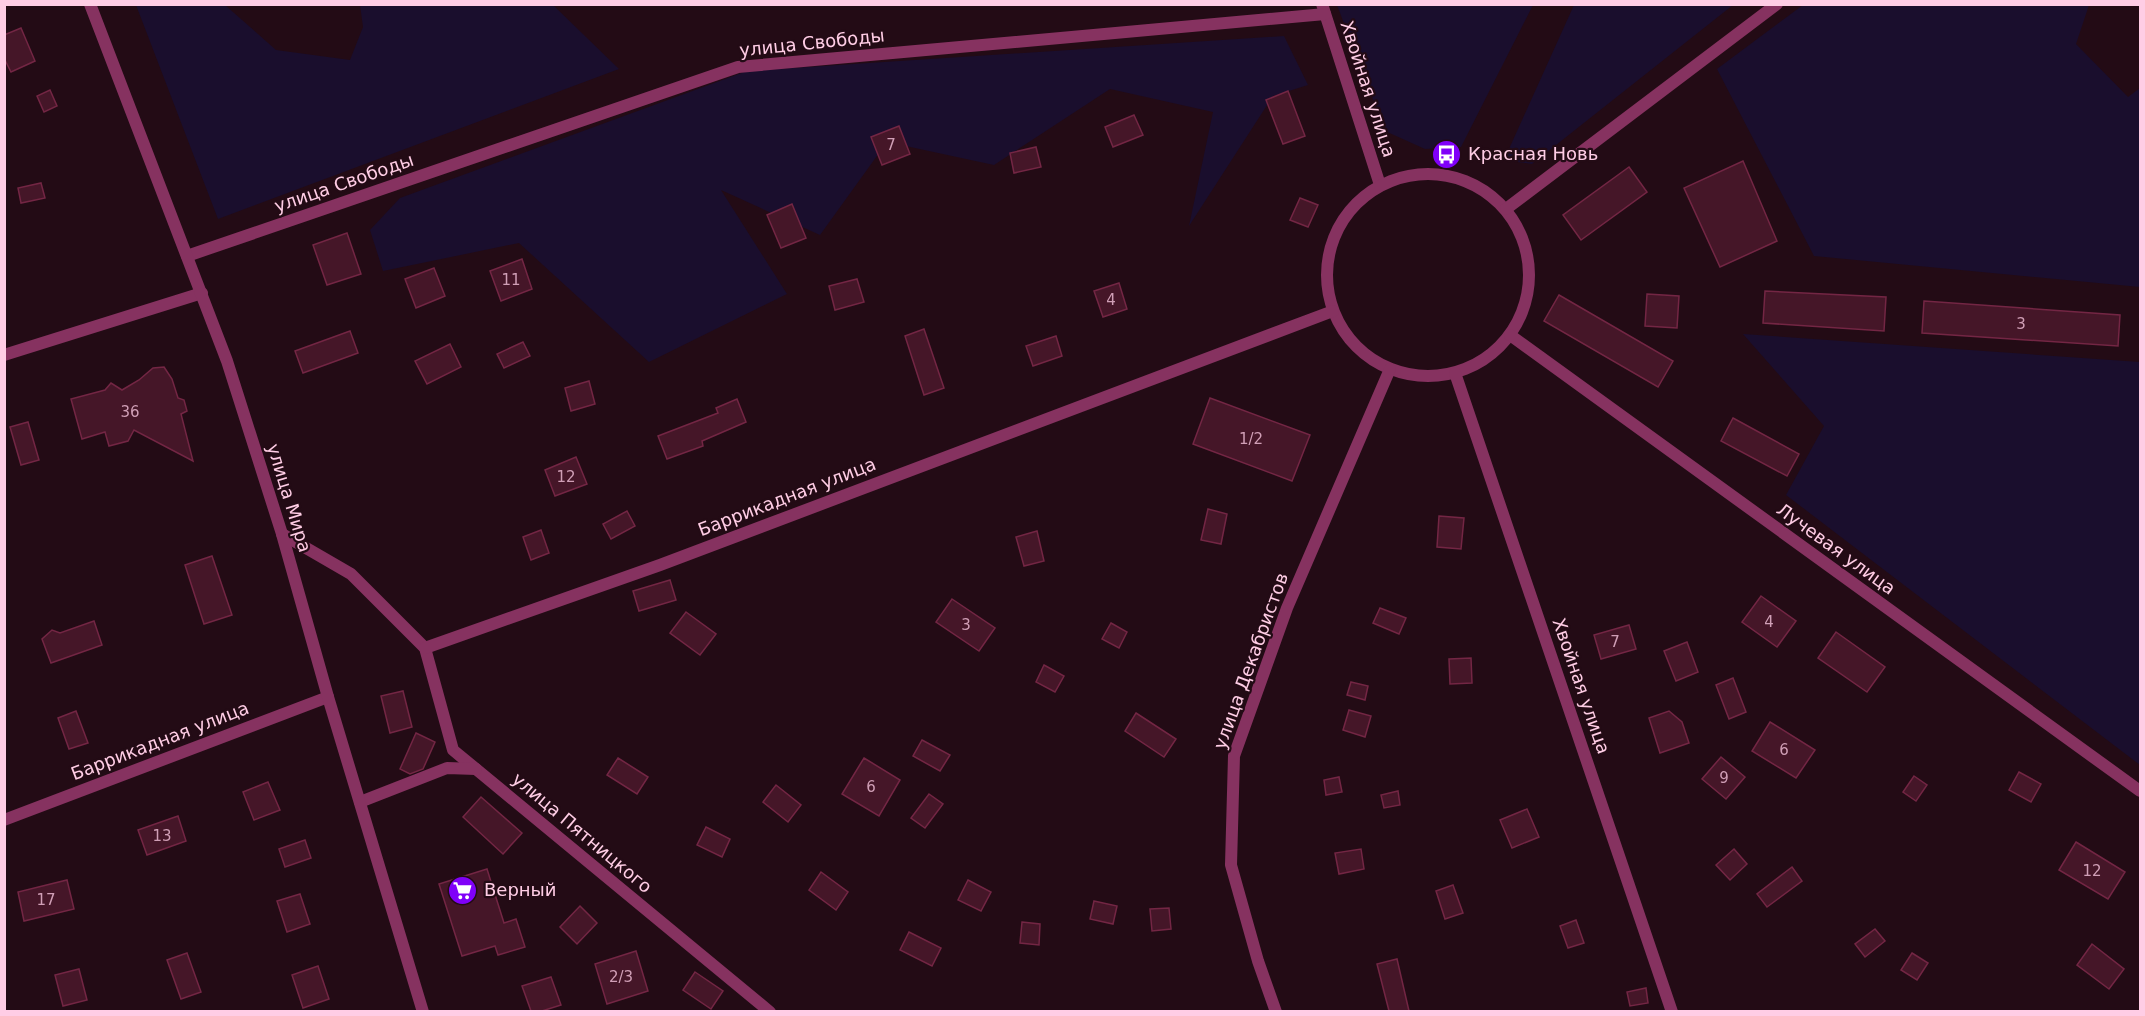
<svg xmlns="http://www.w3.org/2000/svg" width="2145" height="1016" viewBox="0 0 2145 1016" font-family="'DejaVu Sans',sans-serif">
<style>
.green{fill:#1a0e2d}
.building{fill:#451628;stroke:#732644;stroke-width:1.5}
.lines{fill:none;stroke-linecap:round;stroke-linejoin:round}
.minor{stroke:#863260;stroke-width:12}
.tertiary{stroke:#863260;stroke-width:12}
.labels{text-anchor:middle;stroke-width:4.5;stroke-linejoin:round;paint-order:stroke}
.number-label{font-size:15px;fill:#d09fb6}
.street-label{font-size:18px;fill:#ffcde5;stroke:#230b15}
.poi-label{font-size:18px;fill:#ffcde5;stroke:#230b15;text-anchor:start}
</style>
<rect width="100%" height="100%" fill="#230b15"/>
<!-- green -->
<g class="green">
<path d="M136 5H225L276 50 350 60 363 27 360 5H553L619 69 218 219Z"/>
<path d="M1337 5H1533L1461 147 1425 149 1385 131Z"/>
<path d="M1574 5H1733L1532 164 1504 160Z"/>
<path d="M1803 5H2089L2076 44 2128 97 2140 88V287L1814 256 1717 69Z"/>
<path d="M1284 36 1308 85 1273 96 1189 226 1213 112 1110 89 994 165 887 142 820 235 721 190 787 294 649 362 519 243 383 271 370 230 400 198 747 71Z"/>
<path d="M1743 334 2140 362V765L1786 495 1824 426Z"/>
</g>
<!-- building -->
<g class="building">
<path d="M21 28 35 61 11 72 4 58V35Z"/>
<path d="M50 90 57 106 44 112 37 96Z"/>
<path d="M1288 91 1305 136 1283 144 1266 100Z"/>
<path d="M1134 115 1143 135 1113 147 1105 127Z"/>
<path d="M899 126 910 154 882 165 871 137Z"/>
<path d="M1036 147 1041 167 1014 173 1010 153Z"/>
<path d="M1743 161 1777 241 1720 267 1684 188Z"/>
<path d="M1629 167 1647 192 1581 240 1563 215Z"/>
<path d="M41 183 45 198 21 203 18 188Z"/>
<path d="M1300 198 1318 205 1308 227 1290 220Z"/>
<path d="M792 204 806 238 781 248 767 215Z"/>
<path d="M347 233 361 274 327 285 313 245Z"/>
<path d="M522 259 532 289 501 301 490 271Z"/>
<path d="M434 268 445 296 416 308 405 279Z"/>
<path d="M857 279 864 302 835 310 829 286Z"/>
<path d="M1119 283 1127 309 1103 317 1094 291Z"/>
<path d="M1765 291 1886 297 1884 331 1763 323Z"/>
<path d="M1647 294 1679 296 1677 328 1645 326Z"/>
<path d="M1559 295 1673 361 1658 387 1544 321Z"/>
<path d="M1924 301 2120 315 2118 346 1922 333Z"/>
<path d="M924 329 944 388 924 395 905 336Z"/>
<path d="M350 331 358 353 303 373 295 351Z"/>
<path d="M1056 336 1062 356 1033 366 1026 346Z"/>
<path d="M523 342 530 356 504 368 497 354Z"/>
<path d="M450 344 461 367 427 384 415 361Z"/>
<path d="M164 367 172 379 178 398 184 400 187 411 181 414 193 461 134 430 128 441 109 446 105 432 82 439 71 399 105 390 111 383 122 390 139 380 153 368Z"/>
<path d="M589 381 595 404 571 411 565 388Z"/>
<path d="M1210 398 1310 435 1292 481 1193 444Z"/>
<path d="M737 399 746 422 702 441 703 446 667 459 658 436 718 413 716 408Z"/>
<path d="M1733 418 1799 454 1787 476 1721 441Z"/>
<path d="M28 422 39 460 21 465 10 427Z"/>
<path d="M576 457 587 484 555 496 545 470Z"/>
<path d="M1208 509 1227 514 1221 544 1201 540Z"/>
<path d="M627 511 635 526 611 539 603 524Z"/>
<path d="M1439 516 1464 518 1461 549 1437 547Z"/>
<path d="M541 530 549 553 531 560 523 537Z"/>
<path d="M1037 531 1044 561 1024 566 1016 537Z"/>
<path d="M212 556 232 615 204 624 185 565Z"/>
<path d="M670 580 676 600 639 611 633 591Z"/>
<path d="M1761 596 1796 621 1777 647 1742 622Z"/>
<path d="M952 599 995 628 979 651 936 622Z"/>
<path d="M1380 608 1406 618 1399 634 1373 623Z"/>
<path d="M686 612 716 634 700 655 670 633Z"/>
<path d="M94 621 102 645 51 663 42 639 52 630 60 633Z"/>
<path d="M1111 623 1127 632 1119 648 1102 639Z"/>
<path d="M1629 625 1636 649 1601 659 1594 635Z"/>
<path d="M1836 632 1885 667 1867 692 1818 658Z"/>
<path d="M1687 642 1698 672 1676 681 1664 651Z"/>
<path d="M1471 658 1472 683 1450 684 1449 659Z"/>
<path d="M1044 665 1064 676 1055 692 1036 682Z"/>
<path d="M1733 678 1746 712 1729 719 1716 685Z"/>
<path d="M1351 682 1368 686 1365 700 1347 695Z"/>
<path d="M403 691 412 727 390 733 381 696Z"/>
<path d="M1349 710 1371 716 1365 737 1343 730Z"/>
<path d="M76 711 88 743 69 749 58 718Z"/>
<path d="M1669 711 1682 722 1689 743 1660 753 1649 718Z"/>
<path d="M1136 713 1176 739 1164 757 1125 731Z"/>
<path d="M1770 722 1815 750 1796 778 1752 751Z"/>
<path d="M416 733 435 742 423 769 410 774 400 769Z"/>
<path d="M922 740 950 755 940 771 913 756Z"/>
<path d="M1721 757 1745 777 1726 799 1702 779Z"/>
<path d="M618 758 648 777 637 794 607 775Z"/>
<path d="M864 758 900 780 879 816 842 794Z"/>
<path d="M2019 772 2041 784 2031 802 2009 790Z"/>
<path d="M1914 776 1927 785 1916 801 1903 792Z"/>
<path d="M1339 777 1342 792 1326 795 1324 780Z"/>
<path d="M268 782 280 810 254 820 243 792Z"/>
<path d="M776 785 801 805 788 822 763 802Z"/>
<path d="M1398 791 1400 805 1384 808 1381 795Z"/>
<path d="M929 794 943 804 925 828 911 818Z"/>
<path d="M481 797 522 833 503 854 463 817Z"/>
<path d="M1527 809 1539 837 1512 848 1500 820Z"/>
<path d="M178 816 186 841 147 855 138 830Z"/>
<path d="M706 827 730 839 722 857 697 845Z"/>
<path d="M305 840 311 858 285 867 279 849Z"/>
<path d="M2076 842 2125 872 2108 899 2059 870Z"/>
<path d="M1361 849 1364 869 1339 874 1335 853Z"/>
<path d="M1734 849 1747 864 1730 880 1716 865Z"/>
<path d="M1792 867 1802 881 1767 907 1757 894Z"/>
<path d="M487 869 504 923 516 919 525 947 498 955 495 946 462 956 439 884Z"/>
<path d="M821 872 848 892 836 910 809 890Z"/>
<path d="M67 880 74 909 24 921 18 892Z"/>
<path d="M968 880 991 892 981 911 958 900Z"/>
<path d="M1453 885 1463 913 1445 919 1436 891Z"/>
<path d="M300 894 310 924 287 932 277 901Z"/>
<path d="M1094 901 1117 906 1113 924 1090 919Z"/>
<path d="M580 906 597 923 577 944 560 927Z"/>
<path d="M1169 908 1171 929 1152 931 1150 909Z"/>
<path d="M1576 920 1584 943 1568 948 1560 926Z"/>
<path d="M1022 922 1040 924 1039 945 1020 943Z"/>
<path d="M1875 929 1885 941 1865 957 1855 944Z"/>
<path d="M909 932 941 948 932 966 900 950Z"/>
<path d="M2092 944 2124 969 2109 989 2077 965Z"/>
<path d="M636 951 648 991 607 1004 595 964Z"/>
<path d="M187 953 201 992 181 999 167 960Z"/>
<path d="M1912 953 1928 963 1917 980 1901 970Z"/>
<path d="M1397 959 1409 1011H1389L1377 964Z"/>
<path d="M318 966 329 999 303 1008 292 975Z"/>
<path d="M79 969 87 1000 63 1006 55 975Z"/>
<path d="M695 972 723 991 711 1009 683 990Z"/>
<path d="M551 977 561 1005 542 1011H531L522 986Z"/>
<path d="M1646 988 1648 1003 1630 1006 1627 992Z"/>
</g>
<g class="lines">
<!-- minor -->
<g class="minor">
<path d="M1322 4 1380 185"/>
<circle cx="1428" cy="275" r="101"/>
<path d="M1506 209 1777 4"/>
<path d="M187 256 738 67 1325 14"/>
<path d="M1510 335 2140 791"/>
<path d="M4 355 202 293"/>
<path d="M1455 373 1672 1012"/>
<path d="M282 534 351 574 425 648 453 750 770 1012"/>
<path d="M425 648 660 565 1333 311"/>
<path d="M360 802 447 768 476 769"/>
<path d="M4 820 328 697"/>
<path d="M1276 1012 1258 961 1231 865 1234 756 1287 608 1390 369"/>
</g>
<!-- tertiary -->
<path class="tertiary" d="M90 4 227 361 282 534 328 697 423 1012"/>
</g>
<!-- icons -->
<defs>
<symbol id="bus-disc" viewBox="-11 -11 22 22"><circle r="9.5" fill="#8000f8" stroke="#230b15"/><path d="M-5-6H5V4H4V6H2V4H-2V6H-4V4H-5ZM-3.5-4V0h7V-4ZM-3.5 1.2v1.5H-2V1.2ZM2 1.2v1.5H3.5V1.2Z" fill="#fff"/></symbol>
<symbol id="supermarket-disc" viewBox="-11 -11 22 22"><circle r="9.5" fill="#8000f8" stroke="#230b15"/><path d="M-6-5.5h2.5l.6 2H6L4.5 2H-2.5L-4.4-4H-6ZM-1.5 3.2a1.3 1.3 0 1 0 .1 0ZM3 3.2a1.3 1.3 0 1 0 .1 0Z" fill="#fff"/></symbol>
</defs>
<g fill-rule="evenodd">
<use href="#bus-disc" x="1430" y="138" width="33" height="33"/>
<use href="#supermarket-disc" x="446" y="874" width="33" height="33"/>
</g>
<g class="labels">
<!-- number labels -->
<g class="number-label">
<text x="891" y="150">7</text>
<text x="511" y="285">11</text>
<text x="1111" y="305">4</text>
<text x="2021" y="329">3</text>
<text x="130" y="417">36</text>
<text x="1251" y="444">1/2</text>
<text x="566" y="482">12</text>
<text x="1769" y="627">4</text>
<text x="966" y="630">3</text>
<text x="1615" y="647">7</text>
<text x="1784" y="755">6</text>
<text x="1724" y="783">9</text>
<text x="871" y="792">6</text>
<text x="162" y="841">13</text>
<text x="2092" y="876">12</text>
<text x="46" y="905">17</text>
<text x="621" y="982">2/3</text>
</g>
<!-- street labels -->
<g class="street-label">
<text transform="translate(812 43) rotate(-6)" y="6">улица Свободы</text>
<text transform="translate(1368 89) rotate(72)" y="6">Хвойная улица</text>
<text transform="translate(344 183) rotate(-19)" y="6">улица Свободы</text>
<text transform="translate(787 497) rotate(-21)" y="6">Баррикадная улица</text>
<text transform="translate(289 498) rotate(73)" y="6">улица Мира</text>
<text transform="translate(1836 549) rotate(36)" y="6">Лучевая улица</text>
<text transform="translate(1251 661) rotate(-70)" y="6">улица Декабристов</text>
<text transform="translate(1581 686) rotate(71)" y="6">Хвойная улица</text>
<text transform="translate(160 741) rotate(-21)" y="6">Баррикадная улица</text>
<text transform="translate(582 833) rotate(40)" y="6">улица Пятницкого</text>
</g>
<!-- poi labels -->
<g class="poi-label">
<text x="1468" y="160">Красная Новь</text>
<text x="484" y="896">Верный</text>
</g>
</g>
<!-- border -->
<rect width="2145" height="1016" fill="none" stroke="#ffcde5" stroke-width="12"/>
</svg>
